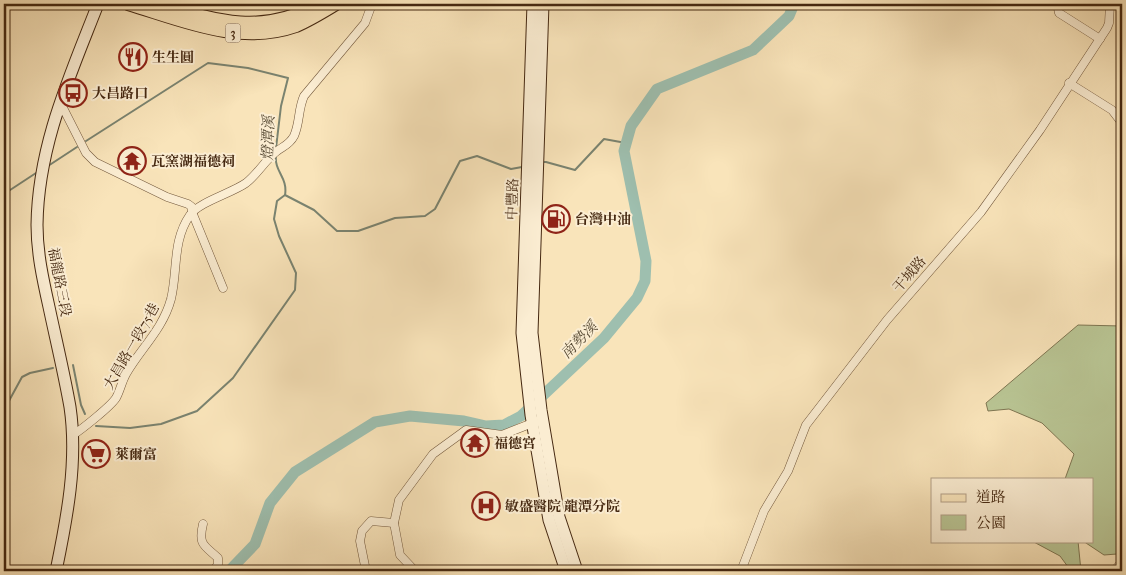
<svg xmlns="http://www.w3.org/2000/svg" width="1126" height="575" viewBox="0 0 1126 575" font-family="'IM FELL French Canon','Noto Serif TC',serif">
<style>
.green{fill:#b9c594;stroke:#7f7652}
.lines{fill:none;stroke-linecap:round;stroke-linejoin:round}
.stream{stroke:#7a8370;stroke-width:2}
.river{stroke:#9ebfaf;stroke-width:11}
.street-casing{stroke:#72573b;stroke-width:9}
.secondary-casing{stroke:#452811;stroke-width:13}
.primary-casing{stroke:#452811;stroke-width:14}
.street{stroke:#fbedd2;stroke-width:8}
.secondary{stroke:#fbedd2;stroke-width:11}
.primary{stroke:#f9e4ba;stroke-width:12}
.labels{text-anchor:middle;stroke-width:4;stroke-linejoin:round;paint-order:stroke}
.shield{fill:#fbedd2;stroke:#7c634b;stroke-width:1}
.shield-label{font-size:12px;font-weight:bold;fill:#452811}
.poi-label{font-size:14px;font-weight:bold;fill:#452811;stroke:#fbedd2;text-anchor:start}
.street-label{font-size:14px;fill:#452811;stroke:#fbedd2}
.water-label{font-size:15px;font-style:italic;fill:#5b4e38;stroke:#fbedd2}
</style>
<rect width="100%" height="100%" fill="#f9e4ba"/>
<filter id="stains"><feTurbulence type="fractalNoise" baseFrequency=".004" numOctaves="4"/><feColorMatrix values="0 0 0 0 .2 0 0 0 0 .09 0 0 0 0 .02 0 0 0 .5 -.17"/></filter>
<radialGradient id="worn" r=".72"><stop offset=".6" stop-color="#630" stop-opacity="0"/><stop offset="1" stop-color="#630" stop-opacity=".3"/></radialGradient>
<!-- green -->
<g class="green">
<path d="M1078 325 1122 326V548L1117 554 1104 555 1083 541H1092V479H1065L1074 454 1042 423 1009 409 988 411 986 403Z"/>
<path d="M1032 541H1078L1081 571H1071L1060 556Z"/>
</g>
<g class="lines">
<!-- stream -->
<g class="stream">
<path d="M86 141 208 63 248 68 288 78 281 106 276 148"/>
<path d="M276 155C274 172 288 177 285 195L314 210 337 231H358L395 218 425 216 435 209 460 161 477 156 511 169 522 167"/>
<path d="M542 162H546L575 170 604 139 626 143"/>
<path d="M48 166 77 147"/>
<path d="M4 194 36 173"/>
<path d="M73 365 81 405 85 414"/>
<path d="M4 410 22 377 30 373 53 368"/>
<path d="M96 426 130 428 161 424 197 411 233 378 295 290 296 273 279 236 274 219 277 201 285 195"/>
</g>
<!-- river -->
<path class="river" d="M229 571 255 544 270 503 295 472 375 422 410 416 464 421 486 426 504 425 521 416 604 338 637 298 645 281 646 261 624 151 631 126 657 89 753 50 789 16 794 4"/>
<defs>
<g id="street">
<path d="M1057 4 1059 13 1100 39"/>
<path d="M1069 83 1112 110 1122 123"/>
<path d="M60 102 86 153 95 162 167 197 188 204 192 207V212L223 288"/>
<path d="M73 435C82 429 110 407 116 398 120 391 122 381 126 374 141 348 163 329 171 299 178 270 172 241 190 215 199 202 232 193 246 183 258 174 265 160 277 151 284 146 290 144 294 136 300 123 298 109 304 96L365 23 372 4"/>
<path d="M203 524C198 545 204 545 218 558V564L214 571"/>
<path d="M366 571 360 541 362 531 371 521 394 523"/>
<path d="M415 571 400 555 394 523 399 500 433 454 466 430 502 435 535 422"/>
<path d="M741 571 764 511 788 471 806 425 887 320 981 212 1040 130 1107 28 1109 23 1110 4"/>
<path d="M1114 571 1122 562"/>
</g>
<g id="secondary">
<path d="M533 4 522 333 531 415 549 520 566 571"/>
<path d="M543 4 532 333 541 410 559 517 577 571"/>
<path d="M56 571C67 518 78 461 70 407 64 373 56 340 49 307 43 280 37 253 37 225 38 145 70 76 98 4"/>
</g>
<g id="primary">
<path d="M128 4C182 20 239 46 296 26 310 20 323 12 336 4"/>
<path d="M160 4C216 21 263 36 318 4"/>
</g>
</defs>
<!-- street casing -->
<use href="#street" class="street-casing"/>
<!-- secondary casing -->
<use href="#secondary" class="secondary-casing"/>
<!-- primary casing -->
<use href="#primary" class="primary-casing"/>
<!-- street -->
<use href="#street" class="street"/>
<!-- secondary -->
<use href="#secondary" class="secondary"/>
<!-- primary -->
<use href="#primary" class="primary"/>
</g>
<!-- icons -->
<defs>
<symbol id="restaurant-ring" viewBox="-11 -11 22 22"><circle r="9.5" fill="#fbedd2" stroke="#8f2418" stroke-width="1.5"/><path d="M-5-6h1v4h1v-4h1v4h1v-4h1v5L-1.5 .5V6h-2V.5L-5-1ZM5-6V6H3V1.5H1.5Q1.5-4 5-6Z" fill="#8f2418"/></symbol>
<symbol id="bus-ring" viewBox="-11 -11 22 22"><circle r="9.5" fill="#fbedd2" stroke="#8f2418" stroke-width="1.5"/><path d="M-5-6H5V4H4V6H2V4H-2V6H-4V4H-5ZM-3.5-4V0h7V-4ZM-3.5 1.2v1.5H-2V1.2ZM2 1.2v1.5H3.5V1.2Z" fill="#8f2418"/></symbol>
<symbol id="temple-ring" viewBox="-11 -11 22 22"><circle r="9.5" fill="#fbedd2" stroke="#8f2418" stroke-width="1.5"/><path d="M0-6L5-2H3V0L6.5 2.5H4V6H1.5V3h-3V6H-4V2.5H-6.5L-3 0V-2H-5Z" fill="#8f2418"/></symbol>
<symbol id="fuel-ring" viewBox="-11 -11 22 22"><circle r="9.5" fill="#fbedd2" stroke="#8f2418" stroke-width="1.5"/><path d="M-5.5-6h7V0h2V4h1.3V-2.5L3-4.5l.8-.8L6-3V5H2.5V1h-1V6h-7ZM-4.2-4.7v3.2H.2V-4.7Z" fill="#8f2418"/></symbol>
<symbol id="supermarket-ring" viewBox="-11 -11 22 22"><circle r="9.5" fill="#fbedd2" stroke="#8f2418" stroke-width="1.5"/><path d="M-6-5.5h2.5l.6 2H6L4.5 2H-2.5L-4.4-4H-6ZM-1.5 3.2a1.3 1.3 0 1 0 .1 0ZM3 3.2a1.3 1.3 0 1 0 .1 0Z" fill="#8f2418"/></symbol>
<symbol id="hospital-ring" viewBox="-11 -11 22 22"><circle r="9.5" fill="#fbedd2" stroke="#8f2418" stroke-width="1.5"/><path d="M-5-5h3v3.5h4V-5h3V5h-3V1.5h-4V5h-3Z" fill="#8f2418"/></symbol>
</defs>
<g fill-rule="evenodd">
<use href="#restaurant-ring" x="117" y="41" width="32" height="32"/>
<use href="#bus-ring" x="57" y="77" width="32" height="32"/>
<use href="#temple-ring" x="116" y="145" width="32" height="32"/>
<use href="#fuel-ring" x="540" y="203" width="32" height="32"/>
<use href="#temple-ring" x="459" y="427" width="32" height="32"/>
<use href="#supermarket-ring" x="80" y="438" width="32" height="32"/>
<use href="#hospital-ring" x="470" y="490" width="32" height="32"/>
</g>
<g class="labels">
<!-- shield labels -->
<rect class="shield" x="225.5" y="23.5" width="15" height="19" rx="4"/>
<g class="shield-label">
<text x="233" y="37">3</text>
</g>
<!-- poi labels -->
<g class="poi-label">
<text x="152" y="62">生生圓</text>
<text x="92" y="98">大昌路口</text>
<text x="151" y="166">瓦窯湖福德祠</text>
<text x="575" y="224">台灣中油</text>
<text x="494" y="448">福德宮</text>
<text x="115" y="459">萊爾富</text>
<text x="505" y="511">敏盛醫院 龍潭分院</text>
</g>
<!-- street labels -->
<g class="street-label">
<text transform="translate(512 199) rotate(-88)" y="5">中豐路</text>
<text transform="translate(909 274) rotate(-49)" y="5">干城路</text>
<text transform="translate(60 282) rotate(79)" y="5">福龍路三段</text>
<text transform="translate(131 346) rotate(-60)" y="5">大昌路一段75巷</text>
</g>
<!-- water labels -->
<g class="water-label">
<text transform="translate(268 138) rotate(-88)" y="5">燈潭溪</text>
<text transform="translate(579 340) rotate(-45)" y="5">南勢溪</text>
</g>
</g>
<!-- margin -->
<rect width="1126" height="575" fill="none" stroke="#f9e4ba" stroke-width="20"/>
<rect x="5" y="5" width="1116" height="565" fill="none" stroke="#452811" stroke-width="2.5"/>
<rect x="10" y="10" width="1106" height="555" fill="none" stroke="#452811"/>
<!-- legend -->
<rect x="931" y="478" width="162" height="65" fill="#fbedd2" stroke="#b29e85"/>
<rect x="941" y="494" width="25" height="8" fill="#f9e4ba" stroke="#b29e85"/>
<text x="976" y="502" font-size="15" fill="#452811">道路</text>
<rect x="941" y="515" width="25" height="15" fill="#b9c594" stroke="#b29e85"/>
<text x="976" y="528" font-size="15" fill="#452811">公園</text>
<rect width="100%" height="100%" filter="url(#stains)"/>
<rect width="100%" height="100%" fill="url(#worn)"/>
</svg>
